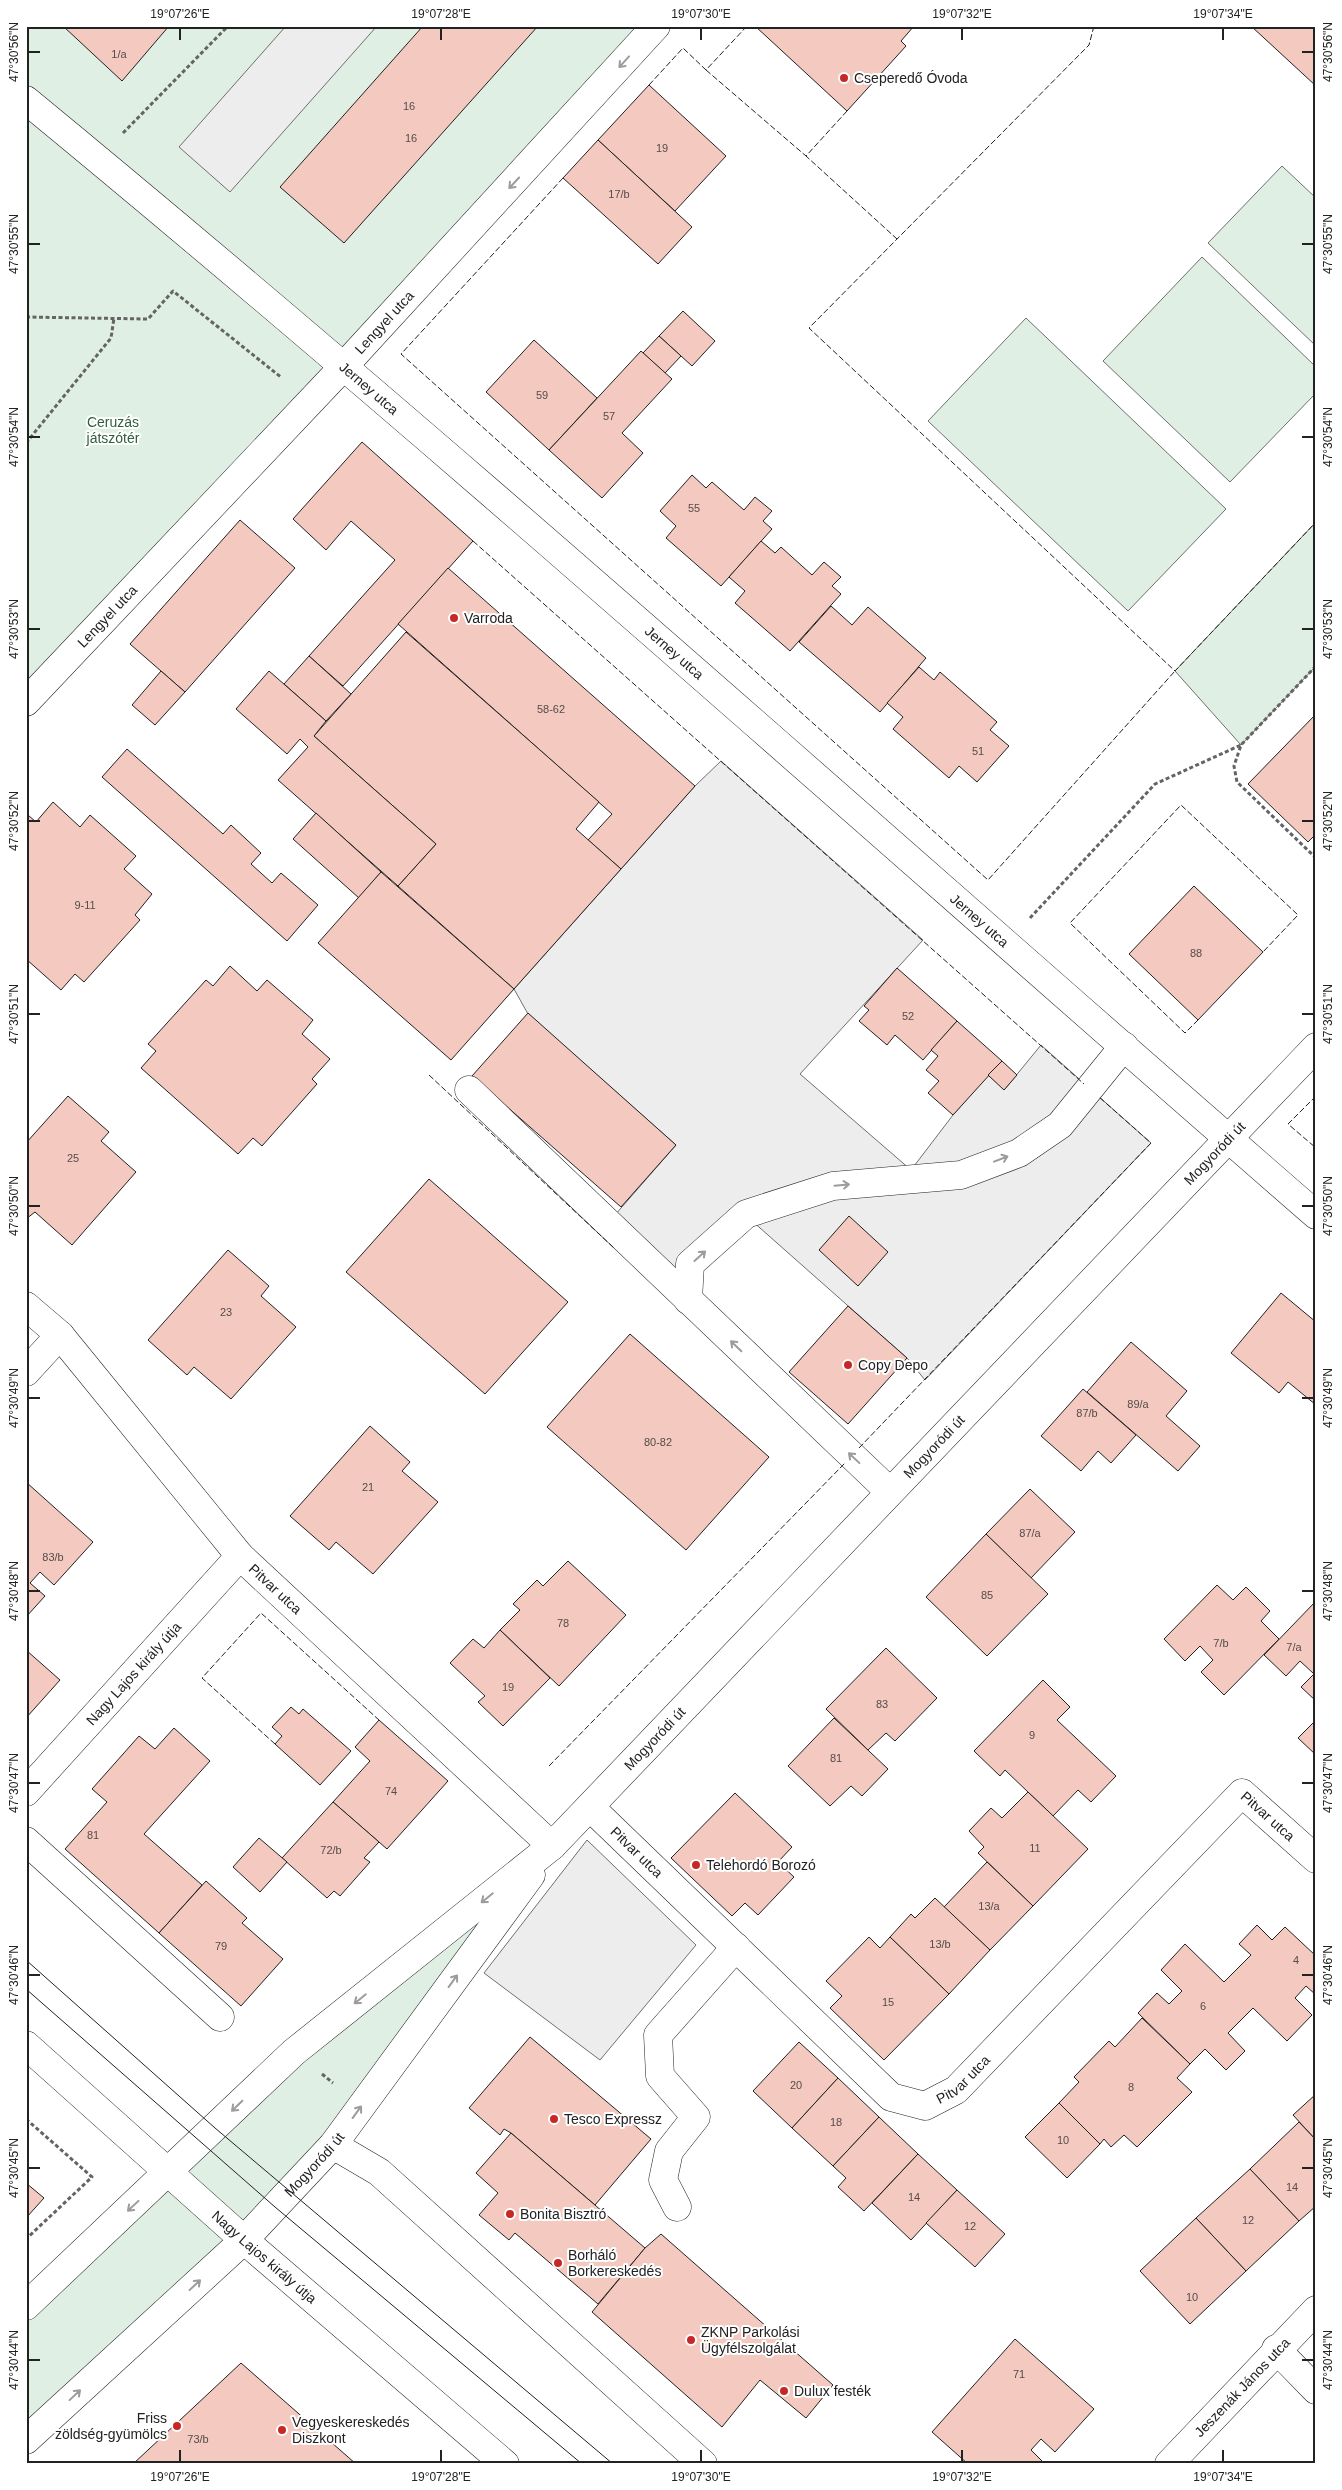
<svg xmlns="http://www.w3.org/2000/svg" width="1342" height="2490" viewBox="0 0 1342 2490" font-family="Helvetica,sans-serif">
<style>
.green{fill:#e0efe3;stroke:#6f6f6f}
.parking{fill:#ededed;stroke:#6f6f6f}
.building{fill:#f3c9c0;stroke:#222}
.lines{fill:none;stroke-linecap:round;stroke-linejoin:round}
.minor-casing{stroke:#222;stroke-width:29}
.major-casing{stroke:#222;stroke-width:29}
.path{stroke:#646464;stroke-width:3;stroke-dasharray:4 2.5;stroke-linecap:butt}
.minor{stroke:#fff;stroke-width:28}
.major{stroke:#fff;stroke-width:28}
.tram{stroke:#222;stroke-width:1}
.fence{stroke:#222;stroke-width:1;stroke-dasharray:6 2.5;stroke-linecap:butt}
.oneway{stroke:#9c9c9c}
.ticks{fill:none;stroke:#222;stroke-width:2}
.poi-dot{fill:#c62828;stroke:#fff;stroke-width:2}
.labels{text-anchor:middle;stroke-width:4;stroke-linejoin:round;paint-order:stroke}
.number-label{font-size:11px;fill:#564c4a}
.poi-label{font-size:14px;fill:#222;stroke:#fff;text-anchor:start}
.street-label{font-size:14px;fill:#222;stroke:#fff}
.park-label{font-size:14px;fill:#2f5e38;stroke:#fff}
.neatline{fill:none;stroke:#222;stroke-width:2}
.ticks-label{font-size:12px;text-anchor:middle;fill:#222}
</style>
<rect width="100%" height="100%" fill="#fff"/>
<!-- green -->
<g class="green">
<path d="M26 26H654L26 702Z"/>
<path d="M1282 166 1316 198V346L1208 243Z"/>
<path d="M1202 257 1316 367V393L1230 482 1103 361Z"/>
<path d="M1026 318 1226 509 1128 611 928 421Z"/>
<path d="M1316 522V666L1241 745 1175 671Z"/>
<path d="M552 1846 362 2105 26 2440V2306L168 2173Z"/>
</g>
<!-- parking -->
<g class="parking">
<path d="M286 26H377L230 192 179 147Z"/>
<path d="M721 761 923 940 800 1074 911 1170 953 1115 988 1075 1005 1089 1041 1045 1151 1143 925 1380 907 1358 751 1220 678 1290 608 1223 676 1145 528 1014 514 989 695 786Z"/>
<path d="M587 1840 696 1945 600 2060 484 1973Z"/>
</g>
<!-- building -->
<g class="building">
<path d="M63 26H169L122 81Z"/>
<path d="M423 26H538L344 243 280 187Z"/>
<path d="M755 26H914L901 41 906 46 847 111Z"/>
<path d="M1251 26H1316V86Z"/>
<path d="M649 85 726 156 675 211 598 140Z"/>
<path d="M598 140 692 227 658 264 563 178Z"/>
<path d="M683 311 715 341 692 366 659 336Z"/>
<path d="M659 336 681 356 665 373 643 353Z"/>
<path d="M534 340 597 398 549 450 486 392Z"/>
<path d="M641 351 672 379 622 433 643 453 602 498 549 450Z"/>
<path d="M362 442 473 541 343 686 309 656 395 560 351 521 326 550 293 519Z"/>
<path d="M692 475 706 488 712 482 744 510 755 497 772 511 763 521 772 529 721 586 666 538 676 526 660 511Z"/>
<path d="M240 520 295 568 185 692 130 644Z"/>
<path d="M761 541 775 553 781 547 812 575 824 562 841 577 832 586 841 594 790 651 735 603 745 591 729 577Z"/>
<path d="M448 568 695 786 621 869 588 840 612 814 398 624Z"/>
<path d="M831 606 852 625 868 607 926 658 880 712 799 642Z"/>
<path d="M406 632 599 802 576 829 621 869 514 989 398 886 436 844 314 736Z"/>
<path d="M309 656 351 694 326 721 284 684Z"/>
<path d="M919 667 934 680 940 672 997 722 990 730 1009 746 977 782 959 766 949 778 893 729 903 717 887 703Z"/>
<path d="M161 671 185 692 155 725 132 705Z"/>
<path d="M269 671 326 721 314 736 436 844 398 886 278 780 308 747 300 739 287 754 236 709Z"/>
<path d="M1316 714V834L1308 842 1248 784Z"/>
<path d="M127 749 223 834 231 825 261 853 251 864 272 883 281 873 318 905 287 941 102 777Z"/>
<path d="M53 802 80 827 90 815 136 856 124 869 152 894 135 915 140 920 84 982 75 974 61 990 26 959V818L28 815 36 822Z"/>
<path d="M316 813 381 872 359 898 293 839Z"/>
<path d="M381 872 514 989 451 1060 318 943Z"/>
<path d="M1194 886 1263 952 1198 1020 1129 954Z"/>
<path d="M230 966 257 991 267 980 313 1020 302 1034 330 1059 312 1079 317 1084 262 1146 253 1138 238 1154 141 1068 156 1051 148 1044 206 980 213 986Z"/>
<path d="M897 968 957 1021 923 1060 895 1035 887 1045 859 1021 869 1010 864 1006Z"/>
<path d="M528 1013 676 1145 621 1207 472 1076Z"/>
<path d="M957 1021 1002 1061 953 1115 928 1093 939 1081 926 1070 938 1056 931 1050Z"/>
<path d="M1002 1061 1017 1075 1004 1090 988 1075Z"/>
<path d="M68 1096 109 1132 101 1141 136 1172 72 1245 35 1212 26 1219V1143Z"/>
<path d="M429 1179 568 1302 485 1394 346 1272Z"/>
<path d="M849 1216 888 1252 858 1286 819 1250Z"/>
<path d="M228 1250 269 1286 261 1296 296 1327 231 1399 194 1367 187 1375 148 1340Z"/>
<path d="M1281 1293 1316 1322V1405L1288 1382 1279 1393 1231 1353Z"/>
<path d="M848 1306 907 1358 848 1424 789 1372Z"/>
<path d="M630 1334 769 1457 686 1550 547 1427Z"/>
<path d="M1131 1342 1187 1391 1166 1416 1200 1446 1178 1471 1087 1392Z"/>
<path d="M1083 1389 1136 1435 1111 1463 1098 1451 1081 1471 1041 1436Z"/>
<path d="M370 1426 410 1462 402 1471 438 1502 373 1574 336 1542 329 1550 290 1516Z"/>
<path d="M26 1482 93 1542 54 1585 40 1572 30 1583 45 1596 26 1617Z"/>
<path d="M1030 1489 1075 1532 1031 1578 986 1534Z"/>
<path d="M986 1534 1048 1594 987 1656 926 1597Z"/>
<path d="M568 1561 626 1615 559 1686 500 1630 520 1610 513 1604 537 1580 543 1586Z"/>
<path d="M1217 1585 1233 1600 1246 1587 1270 1611 1261 1621 1279 1639 1224 1695 1201 1672 1213 1660 1200 1646 1185 1661 1164 1639Z"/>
<path d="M1316 1601V1701L1301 1687 1314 1674 1300 1661 1286 1676 1264 1655Z"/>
<path d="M500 1630 550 1678 503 1726 478 1702 485 1696 450 1663 473 1639 484 1648Z"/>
<path d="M886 1648 937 1698 895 1741 886 1733 868 1750 826 1709Z"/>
<path d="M26 1650 60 1680 26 1718Z"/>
<path d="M1043 1680 1070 1707 1057 1720 1116 1776 1091 1802 1078 1790 1053 1816 1005 1770 1000 1776 974 1751Z"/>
<path d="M291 1707 299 1714 303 1709 351 1751 320 1785 275 1744 282 1736 272 1727Z"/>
<path d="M834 1718 888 1769 862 1796 851 1786 830 1806 788 1766Z"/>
<path d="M379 1720 448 1781 387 1849 333 1802 370 1761 355 1747Z"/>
<path d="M1316 1720V1755L1298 1738Z"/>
<path d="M174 1728 210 1761 144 1834 202 1885 159 1933 65 1849 107 1802 92 1789 139 1736 155 1749Z"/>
<path d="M1028 1792 1088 1849 1033 1906 978 1853 984 1847 969 1831 991 1808 1002 1818Z"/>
<path d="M735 1793 792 1847 778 1862 794 1877 758 1915 745 1903 732 1916 671 1858Z"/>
<path d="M333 1802 379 1842 364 1858 370 1862 340 1896 334 1891 327 1898 282 1858Z"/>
<path d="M259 1838 287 1862 260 1892 233 1867Z"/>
<path d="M987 1862 1033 1906 990 1950 944 1907Z"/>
<path d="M206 1881 247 1918 242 1923 283 1959 241 2006 159 1933Z"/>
<path d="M935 1898 990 1950 949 1994 890 1937 911 1914 915 1918Z"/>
<path d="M1257 1925 1272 1940 1285 1927 1316 1956V1995L1306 1986 1295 1998 1312 2015 1287 2041 1253 2008 1228 2033 1245 2051 1226 2070 1205 2049 1190 2064 1138 2013 1157 1993 1169 2004 1182 1991 1161 1970 1185 1944 1224 1982 1251 1955 1239 1944Z"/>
<path d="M869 1937 880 1948 890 1937 949 1994 884 2060 830 2008 842 1996 826 1981Z"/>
<path d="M1142 2018 1190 2064 1177 2078 1192 2092 1137 2147 1124 2135 1111 2147 1104 2139 1100 2144 1059 2103 1079 2082 1074 2077 1109 2041 1115 2047Z"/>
<path d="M530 2037 651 2139 595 2205 511 2133 504 2129 500 2135 469 2108Z"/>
<path d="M799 2042 838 2078 792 2128 753 2091Z"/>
<path d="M838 2078 879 2117 833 2166 792 2128Z"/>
<path d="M1316 2094V2140L1293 2115Z"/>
<path d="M1059 2103 1100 2144 1067 2178 1025 2137Z"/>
<path d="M879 2117 918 2154 864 2211 838 2187 846 2178 833 2166Z"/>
<path d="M1299 2122 1316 2140V2206L1299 2221 1250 2169Z"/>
<path d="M511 2133 645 2248 598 2304 515 2233 509 2240 479 2215 498 2193 476 2173Z"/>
<path d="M918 2154 957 2190 911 2240 872 2203Z"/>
<path d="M1250 2169 1299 2221 1246 2271 1196 2218Z"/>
<path d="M26 2183 44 2198 26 2218Z"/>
<path d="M957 2190 1005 2234 975 2267 926 2223Z"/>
<path d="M1196 2218 1246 2271 1190 2324 1140 2271Z"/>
<path d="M661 2234 833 2385 806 2418 760 2380 722 2427 592 2312 645 2248Z"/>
<path d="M1015 2339 1094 2409 1055 2452 1041 2439 1031 2450 1045 2464H968L932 2432Z"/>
<path d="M241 2363 356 2464H133Z"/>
</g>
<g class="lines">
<defs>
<g id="minor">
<path id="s1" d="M26 100C465 461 887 842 1316 1215"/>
<path id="s2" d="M26 702 344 366 656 26"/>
<path d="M469 1090 889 1491"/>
<path d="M688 1300 690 1264 746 1214 833 1186 961 1175 1019 1153 1060 1125 1124 1046"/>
<path id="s3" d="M26 1306 60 1335 240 1556 552 1846"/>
<path d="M26 1372 60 1335"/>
<path id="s4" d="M26 1792 240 1556"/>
<path id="s5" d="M590 1807 891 2097 925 2106 956 2090 1242 1793 1316 1859"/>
<path d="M26 1841 220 2017"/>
<path d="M333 2145 379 2172 703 2464"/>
<path d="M677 2207 663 2180 669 2151 696 2117 660 2076 658 2035 736 1947"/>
<path id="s6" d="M26 2306 294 2052 552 1846 1316 1047"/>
<path d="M1276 2349 1316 2390"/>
<path id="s7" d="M26 2440 244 2240 333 2145 531 1875"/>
<path id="s8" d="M1169 2464 1316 2310"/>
</g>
<g id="major">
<path id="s9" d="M26 2045 244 2240 505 2464"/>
</g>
</defs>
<!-- minor casing -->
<use href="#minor" class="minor-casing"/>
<!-- major casing -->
<use href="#major" class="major-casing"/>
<!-- path -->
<g class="path">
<path d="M123 133 228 26"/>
<path d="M26 317 148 319 173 291 282 378"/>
<path d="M26 443 111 338 114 318"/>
<path d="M1316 666 1241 745 1234 766 1237 782 1316 858"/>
<path d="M1030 918 1155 784 1241 745"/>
<path d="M322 2074 333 2083"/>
<path d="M26 2119 92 2177 26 2239"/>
</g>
<!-- minor -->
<use href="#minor" class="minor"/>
<!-- major -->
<use href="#major" class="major"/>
<!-- tram -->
<g class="tram">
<path d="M26 1960 215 2128 613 2464"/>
<path d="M26 1989 275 2207 582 2464"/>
</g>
<!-- fence -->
<g class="fence">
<path d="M1094 26 1089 45 809 328 1175 671 1316 522"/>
<path d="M706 70 806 156"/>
<path d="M649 85 683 48 706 70 747 26"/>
<path d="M847 111 806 156 897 239"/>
<path d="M563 178 401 354 988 880 1175 671"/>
<path d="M473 541 1084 1084"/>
<path d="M1198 1020 1185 1033 1070 923 1181 805 1298 915 1263 952"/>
<path d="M429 1075 614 1248"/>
<path d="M1316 1096 1288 1124 1316 1148"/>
<path d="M859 1448 1151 1143 1099 1097"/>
<path d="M275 1744 202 1678 261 1613 379 1720"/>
<path d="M549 1766 845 1463"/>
</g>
</g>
<!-- one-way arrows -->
<defs><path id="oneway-shaft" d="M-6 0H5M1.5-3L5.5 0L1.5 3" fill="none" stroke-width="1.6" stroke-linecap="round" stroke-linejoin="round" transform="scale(1.25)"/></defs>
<g class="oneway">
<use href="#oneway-shaft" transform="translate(624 62) rotate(132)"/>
<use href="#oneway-shaft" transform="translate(514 183) rotate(133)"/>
<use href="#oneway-shaft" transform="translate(1001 1159) rotate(-21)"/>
<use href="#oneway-shaft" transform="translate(842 1185) rotate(-5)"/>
<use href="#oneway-shaft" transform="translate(700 1256) rotate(-42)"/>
<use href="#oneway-shaft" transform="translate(736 1346) rotate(-136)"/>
<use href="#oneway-shaft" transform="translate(854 1458) rotate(-137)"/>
<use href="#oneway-shaft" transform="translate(487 1898) rotate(141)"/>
<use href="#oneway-shaft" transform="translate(453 1981) rotate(-54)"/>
<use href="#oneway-shaft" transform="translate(360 1999) rotate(141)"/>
<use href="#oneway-shaft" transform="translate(237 2106) rotate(136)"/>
<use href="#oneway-shaft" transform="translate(357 2112) rotate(-54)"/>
<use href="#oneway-shaft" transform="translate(133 2206) rotate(137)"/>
<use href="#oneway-shaft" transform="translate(195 2285) rotate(-43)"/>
<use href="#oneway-shaft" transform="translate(75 2395) rotate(-43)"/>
</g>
<!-- ticks -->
<path class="ticks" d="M180 28V40M441 28V40M701 28V40M962 28V40M1223 28V40M28 52H40M1302 52H1314M28 244H40M1302 244H1314M28 437H40M1302 437H1314M28 629H40M1302 629H1314M28 821H40M1302 821H1314M28 1014H40M1302 1014H1314M28 1206H40M1302 1206H1314M28 1398H40M1302 1398H1314M28 1591H40M1302 1591H1314M28 1783H40M1302 1783H1314M28 1975H40M1302 1975H1314M28 2168H40M1302 2168H1314M28 2360H40M1302 2360H1314M180 2450V2462M441 2450V2462M701 2450V2462M962 2450V2462M1223 2450V2462"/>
<!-- markers -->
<g class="poi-dot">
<circle cx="844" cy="78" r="5"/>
<circle cx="454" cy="618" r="5"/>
<circle cx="848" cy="1365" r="5"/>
<circle cx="696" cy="1865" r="5"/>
<circle cx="554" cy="2119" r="5"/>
<circle cx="510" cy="2214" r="5"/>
<circle cx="558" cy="2263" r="5"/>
<circle cx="691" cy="2340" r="5"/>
<circle cx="784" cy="2391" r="5"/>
<circle cx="177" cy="2426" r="5"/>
<circle cx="282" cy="2430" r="5"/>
</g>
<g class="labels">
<!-- number labels -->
<g class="number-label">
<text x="119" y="58">1/a</text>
<text x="409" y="110">16</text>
<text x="411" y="142">16</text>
<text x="662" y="152">19</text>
<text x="619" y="198">17/b</text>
<text x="542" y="399">59</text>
<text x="609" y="420">57</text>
<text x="694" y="512">55</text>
<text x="551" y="713">58-62</text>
<text x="978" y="755">51</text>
<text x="85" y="909">9-11</text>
<text x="1196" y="957">88</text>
<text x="908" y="1020">52</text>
<text x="73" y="1162">25</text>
<text x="226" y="1316">23</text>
<text x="1138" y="1408">89/a</text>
<text x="1087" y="1417">87/b</text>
<text x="658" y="1446">80-82</text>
<text x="368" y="1491">21</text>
<text x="1030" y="1537">87/a</text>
<text x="53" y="1561">83/b</text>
<text x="987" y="1599">85</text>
<text x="563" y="1627">78</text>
<text x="1221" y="1647">7/b</text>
<text x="1294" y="1651">7/a</text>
<text x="508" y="1691">19</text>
<text x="882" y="1708">83</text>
<text x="1032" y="1739">9</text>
<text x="836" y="1762">81</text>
<text x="391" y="1795">74</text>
<text x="93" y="1839">81</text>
<text x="1035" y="1852">11</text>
<text x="331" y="1854">72/b</text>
<text x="989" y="1910">13/a</text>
<text x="940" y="1948">13/b</text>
<text x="221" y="1950">79</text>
<text x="1296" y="1964">4</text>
<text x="888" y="2006">15</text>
<text x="1203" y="2010">6</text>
<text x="796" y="2089">20</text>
<text x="1131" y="2091">8</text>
<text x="836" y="2126">18</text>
<text x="1063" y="2144">10</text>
<text x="1292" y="2191">14</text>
<text x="914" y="2201">14</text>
<text x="1248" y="2224">12</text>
<text x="970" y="2230">12</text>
<text x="1192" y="2301">10</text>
<text x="1019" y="2378">71</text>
<text x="198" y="2443">73/b</text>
</g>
<!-- poi labels -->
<g class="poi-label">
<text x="854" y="83">Cseperedő Óvoda</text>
<text x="464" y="623">Varroda</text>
<text x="858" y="1370">Copy Depo</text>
<text x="706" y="1870">Telehordó Borozó</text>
<text x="564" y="2124">Tesco Expressz</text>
<text x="520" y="2219">Bonita Bisztró</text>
<text x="568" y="2260">Borháló<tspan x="568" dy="16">Borkereskedés</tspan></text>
<text x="701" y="2337">ZKNP Parkolási<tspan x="701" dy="16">Ügyfélszolgálat</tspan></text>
<text x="794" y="2396">Dulux festék</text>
<text x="167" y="2423" text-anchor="end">Friss<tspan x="167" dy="16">zöldség-gyümölcs</tspan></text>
<text x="292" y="2427">Vegyeskereskedés<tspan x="292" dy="16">Diszkont</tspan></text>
</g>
<!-- street labels -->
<g class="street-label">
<text dy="5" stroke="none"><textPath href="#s2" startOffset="522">Lengyel utca</textPath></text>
<text dy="5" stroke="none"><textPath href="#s1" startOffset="448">Jerney utca</textPath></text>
<text dy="5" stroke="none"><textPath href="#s2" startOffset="118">Lengyel utca</textPath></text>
<text dy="5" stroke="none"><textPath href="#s1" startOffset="852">Jerney utca</textPath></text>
<text dy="5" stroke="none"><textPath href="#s1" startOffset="1258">Jerney utca</textPath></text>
<text dy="5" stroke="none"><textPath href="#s6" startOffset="1658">Mogyoródi út</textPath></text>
<text dy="5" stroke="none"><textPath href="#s6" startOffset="1252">Mogyoródi út</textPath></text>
<text dy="5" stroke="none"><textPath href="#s3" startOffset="378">Pitvar utca</textPath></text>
<text dy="5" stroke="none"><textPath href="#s4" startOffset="160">Nagy Lajos király útja</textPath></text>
<text dy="5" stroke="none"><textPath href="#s6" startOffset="848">Mogyoródi út</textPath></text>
<text dy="5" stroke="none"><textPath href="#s5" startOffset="935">Pitvar utca</textPath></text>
<text dy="5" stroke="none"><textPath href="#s5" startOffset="65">Pitvar utca</textPath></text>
<text dy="5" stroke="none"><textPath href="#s5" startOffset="500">Pitvar utca</textPath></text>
<text dy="5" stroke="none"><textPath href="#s7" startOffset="399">Mogyoródi út</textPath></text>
<text dy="5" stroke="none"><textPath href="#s9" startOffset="319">Nagy Lajos király útja</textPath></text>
<text dy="5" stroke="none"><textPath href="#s8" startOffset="106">Jeszenák János utca</textPath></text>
</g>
<!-- park labels -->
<g class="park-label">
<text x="113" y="427">Ceruzás<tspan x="113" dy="16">játszótér</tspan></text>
</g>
</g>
<!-- border -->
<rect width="1342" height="2490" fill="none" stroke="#ffffff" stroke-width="55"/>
<rect x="28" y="28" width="1286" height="2434" class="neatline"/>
<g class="ticks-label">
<text x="180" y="18">19°07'26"E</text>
<text x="441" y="18">19°07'28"E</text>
<text x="701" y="18">19°07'30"E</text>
<text x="962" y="18">19°07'32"E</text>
<text x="1223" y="18">19°07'34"E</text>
<text transform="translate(14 52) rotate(-90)" y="4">47°30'56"N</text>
<text transform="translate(1328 52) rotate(-90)" y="4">47°30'56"N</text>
<text transform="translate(14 244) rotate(-90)" y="4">47°30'55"N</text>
<text transform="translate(1328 244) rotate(-90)" y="4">47°30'55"N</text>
<text transform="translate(14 437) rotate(-90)" y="4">47°30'54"N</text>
<text transform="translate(1328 437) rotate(-90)" y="4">47°30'54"N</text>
<text transform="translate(14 629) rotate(-90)" y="4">47°30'53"N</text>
<text transform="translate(1328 629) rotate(-90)" y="4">47°30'53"N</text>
<text transform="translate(14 821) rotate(-90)" y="4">47°30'52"N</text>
<text transform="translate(1328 821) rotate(-90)" y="4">47°30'52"N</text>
<text transform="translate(14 1014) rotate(-90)" y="4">47°30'51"N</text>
<text transform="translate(1328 1014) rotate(-90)" y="4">47°30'51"N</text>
<text transform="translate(14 1206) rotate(-90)" y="4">47°30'50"N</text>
<text transform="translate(1328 1206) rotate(-90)" y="4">47°30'50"N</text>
<text transform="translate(14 1398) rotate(-90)" y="4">47°30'49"N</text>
<text transform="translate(1328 1398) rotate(-90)" y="4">47°30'49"N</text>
<text transform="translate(14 1591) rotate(-90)" y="4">47°30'48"N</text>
<text transform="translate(1328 1591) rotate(-90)" y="4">47°30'48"N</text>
<text transform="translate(14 1783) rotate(-90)" y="4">47°30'47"N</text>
<text transform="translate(1328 1783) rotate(-90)" y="4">47°30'47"N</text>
<text transform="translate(14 1975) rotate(-90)" y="4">47°30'46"N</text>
<text transform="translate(1328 1975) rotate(-90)" y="4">47°30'46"N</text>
<text transform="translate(14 2168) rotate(-90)" y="4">47°30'45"N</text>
<text transform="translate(1328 2168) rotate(-90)" y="4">47°30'45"N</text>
<text transform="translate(14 2360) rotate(-90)" y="4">47°30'44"N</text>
<text transform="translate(1328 2360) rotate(-90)" y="4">47°30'44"N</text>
<text x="180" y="2481">19°07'26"E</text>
<text x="441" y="2481">19°07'28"E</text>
<text x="701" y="2481">19°07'30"E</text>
<text x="962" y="2481">19°07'32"E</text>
<text x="1223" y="2481">19°07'34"E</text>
</g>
</svg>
